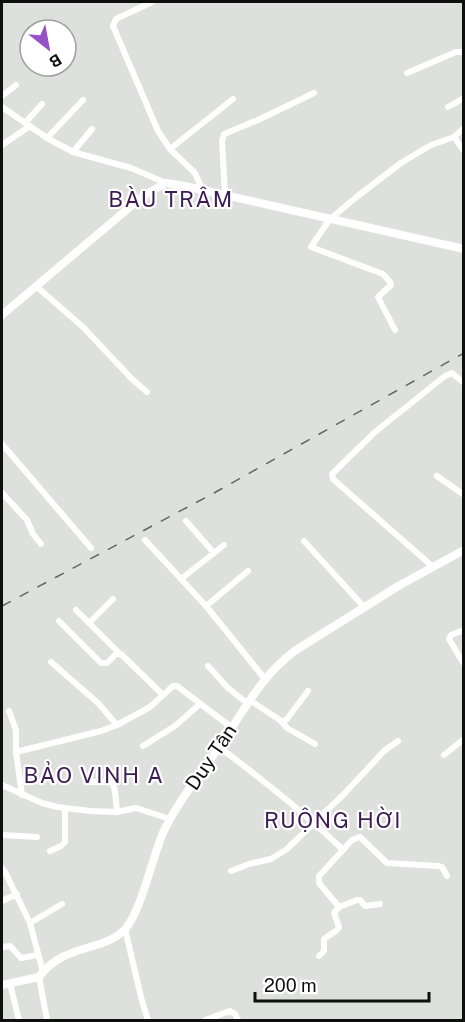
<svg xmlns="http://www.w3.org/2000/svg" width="465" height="1022" viewBox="0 0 465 1022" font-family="'Public Sans',sans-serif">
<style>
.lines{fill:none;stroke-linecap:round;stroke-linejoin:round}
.minor{stroke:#fff;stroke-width:6}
.tertiary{stroke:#fff;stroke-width:8}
.secondary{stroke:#fff;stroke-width:8}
.rail{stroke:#646664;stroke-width:1.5;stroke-dasharray:10 10;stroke-linecap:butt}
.labels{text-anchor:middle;stroke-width:4.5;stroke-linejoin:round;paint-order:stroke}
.street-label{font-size:20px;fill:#0e0f0e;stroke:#fff}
.quarter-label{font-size:22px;letter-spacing:1.5px;fill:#3d1c54;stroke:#fff}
</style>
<rect width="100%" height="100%" fill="#dde0dd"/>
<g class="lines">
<!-- minor -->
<g class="minor">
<path d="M152 2 116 19 113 26 158 131 170 149 195 173 202 189"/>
<path d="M407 73 456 52H464"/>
<path d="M2 96 16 85"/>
<path d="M2 107 47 138 73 152 131 168 166 183"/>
<path d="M448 107 464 98"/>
<path d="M25 123 42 104"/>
<path d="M454 137 464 151"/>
<path d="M47 138 83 100"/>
<path d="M2 145 30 126"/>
<path d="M170 149 233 99"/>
<path d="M73 152 92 129"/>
<path d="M225 196 222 141 224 134 258 120 314 93"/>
<path d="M37 287 83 327 132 379 147 392"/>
<path d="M395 330 378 297 391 285 390 282 383 274 311 247 329 220 359 195 401 163 431 145 454 137 464 128"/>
<path d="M2 444 91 548"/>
<path d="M437 476 464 495"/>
<path d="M2 493 27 520 33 534 41 544"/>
<path d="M186 521 214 553"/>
<path d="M145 540 206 606 265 679"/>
<path d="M304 541 365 608"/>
<path d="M432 566 342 487 333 479 332 474 375 432 445 376 452 373 464 383"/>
<path d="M181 579 224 545"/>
<path d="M206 606 248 571"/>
<path d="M76 610 119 653"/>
<path d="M59 621 101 663H107L116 654H121L162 694"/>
<path d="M89 623 113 599"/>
<path d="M464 630 451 635 449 639 464 664"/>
<path d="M51 662 98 703 117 725"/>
<path d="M208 666 228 688 248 704"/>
<path d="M251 701 280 720 287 728 315 744"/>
<path d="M9 711 16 730V752"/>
<path d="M282 722 287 719 308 691"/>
<path d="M143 746 175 726 200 704"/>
<path d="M219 747C263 780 304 812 343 850L352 840 360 837 387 863 439 866 442 867 447 876"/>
<path d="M444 755 464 739"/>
<path d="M86 782H112L115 791 117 812"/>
<path d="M2 785 42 803 57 807 90 811 117 812 136 808 170 819"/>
<path d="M22 795 16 752 101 731 117 725 150 707 173 686H177L231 727"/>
<path d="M2 835 37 837"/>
<path d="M343 850 319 876V883L339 907 357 900H360L365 906 380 904"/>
<path d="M50 851 61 846 65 842V809"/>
<path d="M2 868 5 872 30 923 43 972"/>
<path d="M231 871 249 864 271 859 287 849 345 793 384 751 398 741"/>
<path d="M2 901 17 894"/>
<path d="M30 923 62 904"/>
<path d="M125 929 142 1001 148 1020"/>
<path d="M2 947 10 946 21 958 38 955"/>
<path d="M319 956 324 951V939L337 930 339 927 334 913 339 907"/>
<path d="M39 977 47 1020"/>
<path d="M10 984 19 1020"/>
<path d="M205 1020 230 1011 235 1014 238 1020"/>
</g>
<!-- tertiary -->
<g class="tertiary">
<path d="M2 315 143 196 166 183 185 186 464 249"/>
<path d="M39 977C63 943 106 952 126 928 141 910 152 860 162 835 176 804 198 778 217 750 241 716 261 675 296 650L400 585 464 550"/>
</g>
<!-- secondary -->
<path class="secondary" d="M2 985 39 977"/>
<!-- rail -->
<path class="rail" d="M2 606 214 493 464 353"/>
</g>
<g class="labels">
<!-- street labels -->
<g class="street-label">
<text transform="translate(211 757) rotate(-56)" y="7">Duy Tân</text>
</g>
<!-- quarter labels -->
<g class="quarter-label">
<text x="171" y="207">BÀU TRÂM</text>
<text x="94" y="783">BẢO VINH A</text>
<text x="333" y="828">RUỘNG HỜI</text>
</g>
</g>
<!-- border -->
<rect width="465" height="1022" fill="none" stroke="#0e0f0e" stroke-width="6"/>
<!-- north arrow -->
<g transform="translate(48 48) rotate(149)"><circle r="28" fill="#ffffff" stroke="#9f9f9f" stroke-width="1.5"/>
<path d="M0-4.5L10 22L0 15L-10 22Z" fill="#9651c6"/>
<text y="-9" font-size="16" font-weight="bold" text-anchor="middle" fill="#0e0f0e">B</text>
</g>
<!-- scale -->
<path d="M255 992v9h174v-9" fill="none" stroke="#0e0f0e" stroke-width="3"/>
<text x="264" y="992" font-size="18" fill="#0e0f0e" stroke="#ffffff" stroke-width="4.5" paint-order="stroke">200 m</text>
</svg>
